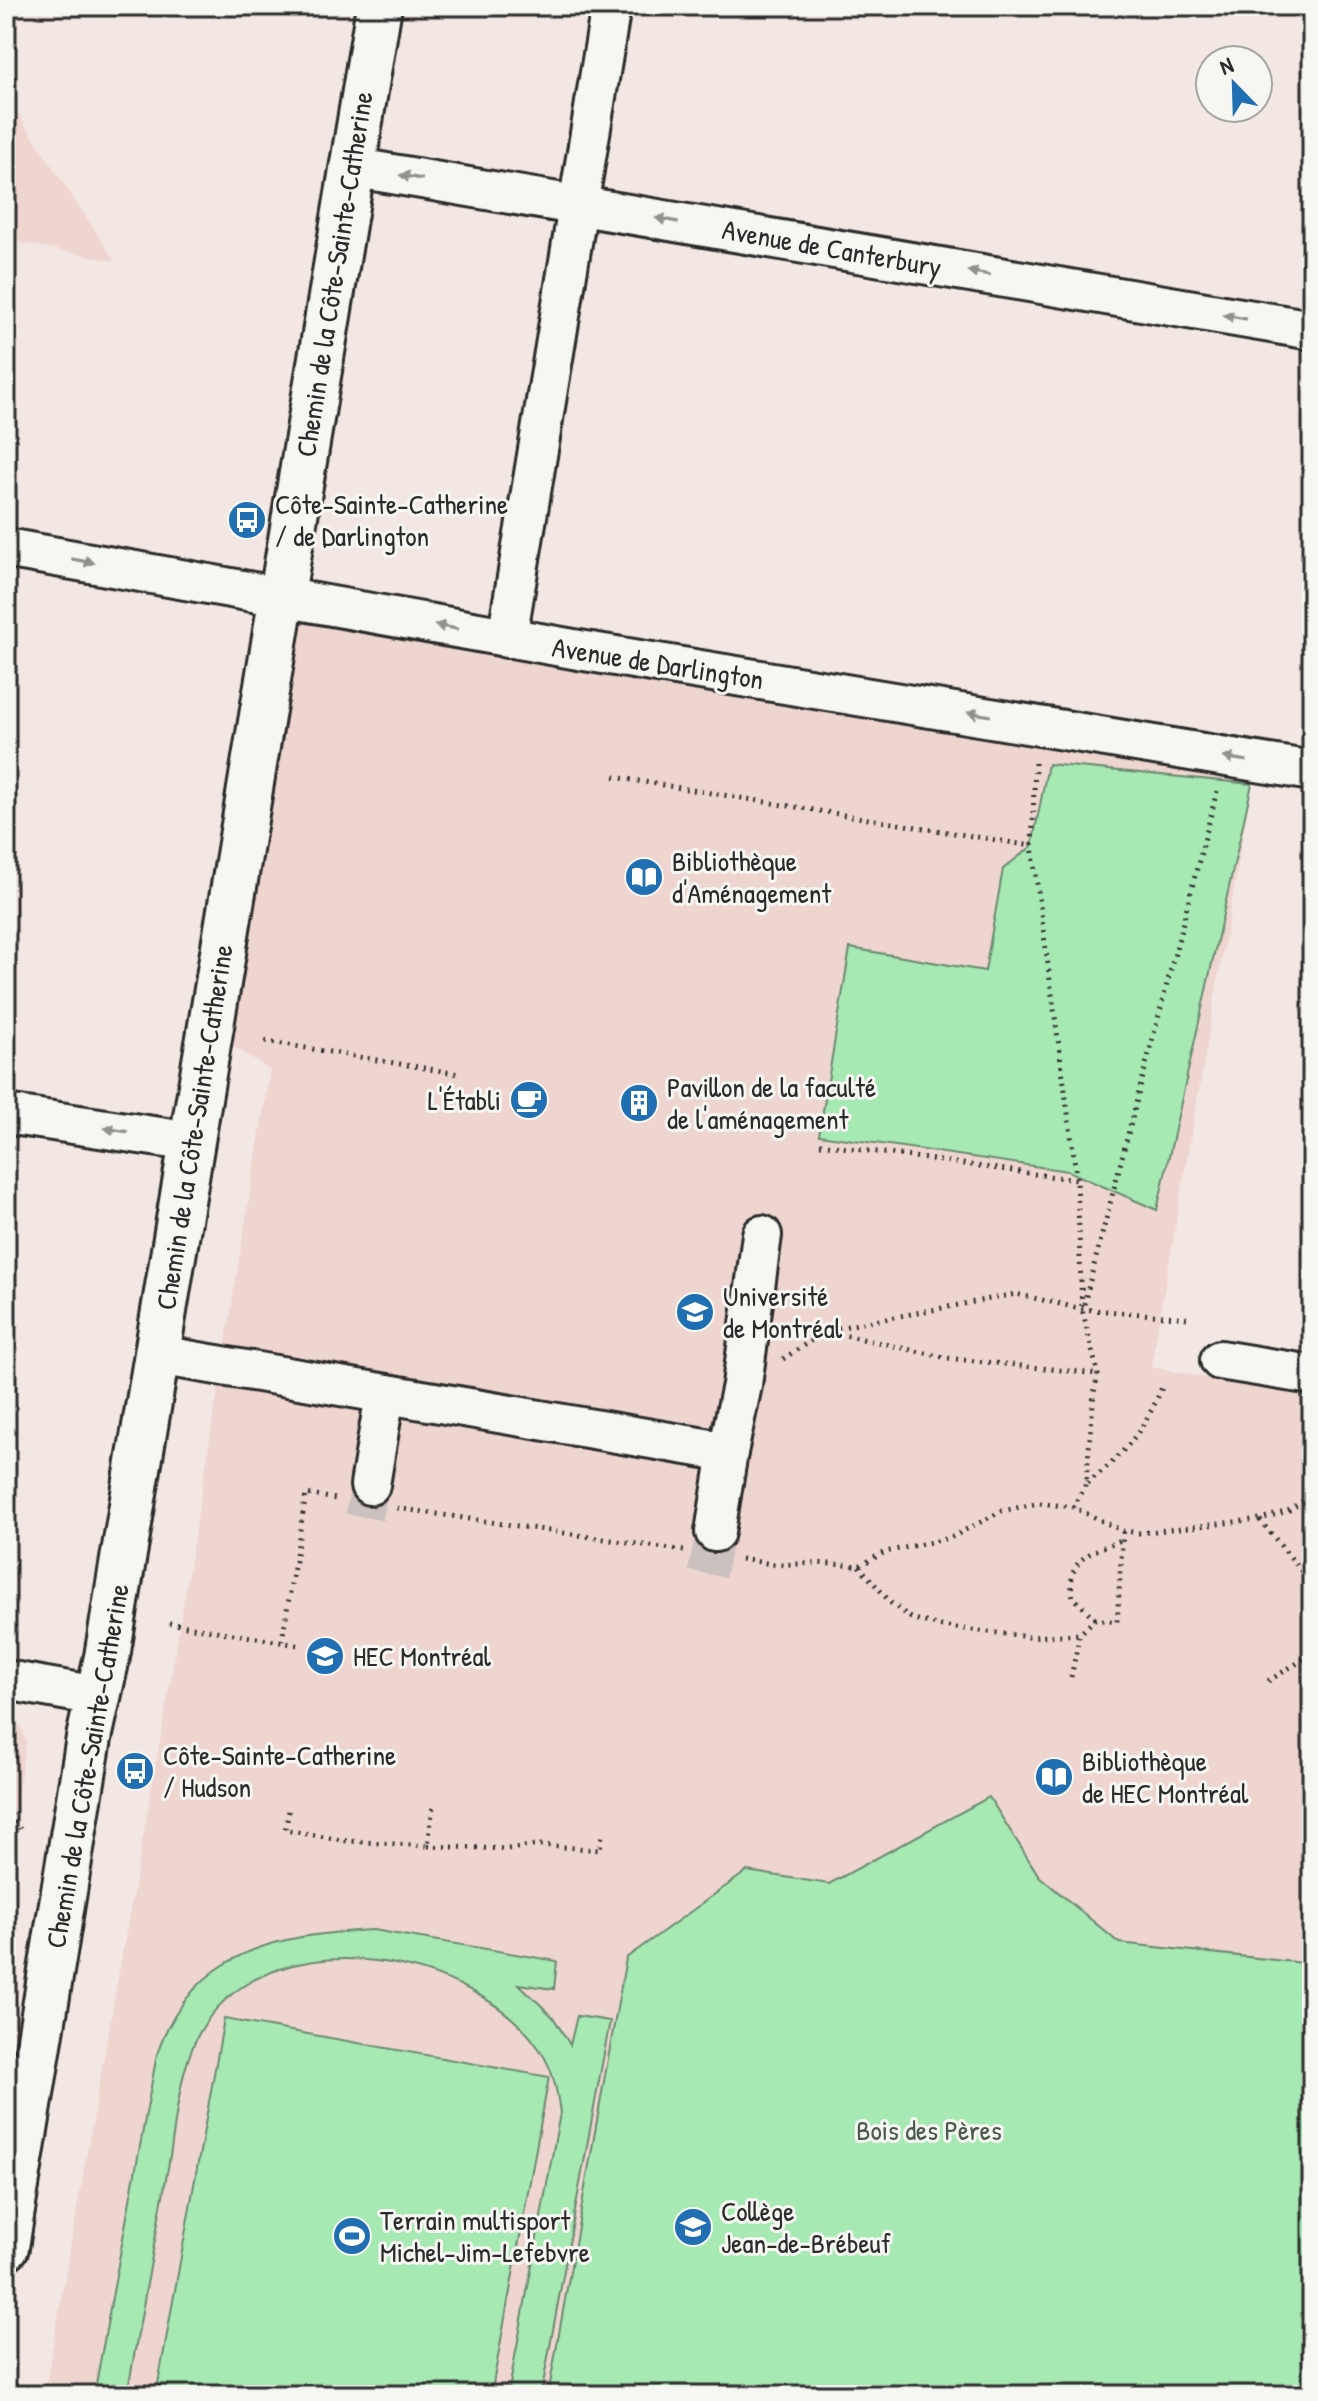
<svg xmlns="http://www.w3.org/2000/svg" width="1318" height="2401" viewBox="0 0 1318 2401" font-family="'Patrick Hand',sans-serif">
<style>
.built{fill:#efd5d0}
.green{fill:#a7e9b3;stroke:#698a6f;stroke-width:2}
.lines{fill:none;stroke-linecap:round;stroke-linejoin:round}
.minor-tunnel{stroke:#cbc1be;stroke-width:38;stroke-dasharray:38 19;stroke-linecap:butt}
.minor-casing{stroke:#2b2b2b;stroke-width:44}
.major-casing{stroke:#2b2b2b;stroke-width:50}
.path{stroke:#2b2b2b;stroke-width:5;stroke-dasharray:2 6;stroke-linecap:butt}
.minor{stroke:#f6f6f2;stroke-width:38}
.major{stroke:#f6f6f2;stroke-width:44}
.oneway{fill:#90908e}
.labels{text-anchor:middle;stroke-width:6;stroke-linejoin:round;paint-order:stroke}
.street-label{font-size:28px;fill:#2b2b2b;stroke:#f6f6f2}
.poi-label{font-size:28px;fill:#2b2b2b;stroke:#f6f6f2;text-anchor:start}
.park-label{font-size:28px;fill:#4a5a4d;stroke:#f6f6f2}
</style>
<rect width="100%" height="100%" fill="#f3e7e3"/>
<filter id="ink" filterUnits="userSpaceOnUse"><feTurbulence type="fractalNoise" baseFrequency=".0125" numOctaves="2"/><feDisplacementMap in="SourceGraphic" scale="16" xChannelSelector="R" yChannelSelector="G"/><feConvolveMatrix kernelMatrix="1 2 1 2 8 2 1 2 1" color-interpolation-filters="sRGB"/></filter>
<g filter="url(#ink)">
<!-- built -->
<g class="built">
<path d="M6 96 115 261 6 240Z"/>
<path d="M280 597 1252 784 1151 1367 1312 1398V2395H44L170 1684 270 1070 209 1030Z"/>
<path d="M6 1723 21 1726 26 1742 6 1863Z"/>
</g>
<!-- green -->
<g class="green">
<path d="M1048 764 1252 784 1157 1210 1068 1171 819 1135 850 948 985 971 1003 869 1032 846Z"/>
<path d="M989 1797 1039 1876 1119 1943 1312 1964V2395H548L626 1958 747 1871 829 1884Z"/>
<path d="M373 1930 557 1961 554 1989 519 1984 553 2017 570 2045 577 2016 610 2021 541 2395H508L560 2113C557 2090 553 2069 540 2050 476 1954 278 1918 206 2022 179 2061 177 2117 169 2162 155 2240 141 2317 127 2395H94L157 2054C193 1950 275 1935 373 1930Z"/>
<path d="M224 2019 549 2077 491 2395H156Z"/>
</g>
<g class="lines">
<!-- minor-tunnel -->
<g class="minor-tunnel">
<path d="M364 1517 370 1485"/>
<path d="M707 1574 715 1532"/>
</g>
<defs>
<g id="minor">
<path d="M351 167 1312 330"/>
<path d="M6 548 579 650 1312 771"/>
<path d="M507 638 611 6"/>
<path d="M6 1114 193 1142"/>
<path d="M158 1355 728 1452 742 1385 762 1235"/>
<path d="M1220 1360 1312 1375"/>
<path d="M370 1485 385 1394"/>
<path d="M715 1532 728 1452"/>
<path d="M6 1680 97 1696"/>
</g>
<path id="major" d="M6 2247 89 1738 107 1657 379 6"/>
</defs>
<!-- minor casing -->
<use href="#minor" class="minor-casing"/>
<!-- major casing -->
<use href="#major" class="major-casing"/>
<!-- path -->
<g class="path">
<path d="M1035 763 1032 846 1077 1180 1082 1309 1098 1374 1094 1392 1086 1484 1073 1507"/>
<path d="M614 777 1032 846"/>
<path d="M265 1041 459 1074"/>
<path d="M820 1144 1077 1180"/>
<path d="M1084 1304 1217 791"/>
<path d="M831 1332 947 1358 1098 1374"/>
<path d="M783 1359 827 1330 1016 1294 1082 1309 1189 1318"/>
<path d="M1087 1483C1122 1457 1146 1428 1162 1387"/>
<path d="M397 1508 684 1551"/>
<path d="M1260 1520 1312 1584"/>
<path d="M741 1559 778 1565 817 1563 859 1566 885 1552 950 1538 1002 1511 1039 1503 1073 1507 1123 1531 1140 1533 1260 1519 1288 1511 1312 1495"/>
<path d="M859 1566 891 1603 911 1618 940 1626 1029 1637 1080 1634"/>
<path d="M1095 1619 1073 1597C1065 1559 1091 1552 1121 1540"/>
<path d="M169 1623 298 1645"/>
<path d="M282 1641 306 1494 336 1499"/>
<path d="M1071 1677 1080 1634 1095 1619 1117 1622 1123 1531"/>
<path d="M1268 1681 1304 1659H1312"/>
<path d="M6 1808 20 1829"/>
<path d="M289 1811 285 1830 347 1841 428 1846 433 1805"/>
<path d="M428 1846 507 1849 540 1845 600 1850 602 1834"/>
</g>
<!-- minor -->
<use href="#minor" class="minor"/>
<!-- major -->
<use href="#major" class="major"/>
</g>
<!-- one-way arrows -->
<defs><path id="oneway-solid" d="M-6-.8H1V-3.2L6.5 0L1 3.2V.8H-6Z" transform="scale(2)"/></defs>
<g class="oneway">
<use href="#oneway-solid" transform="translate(411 177) rotate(-170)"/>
<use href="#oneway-solid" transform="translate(667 220) rotate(-170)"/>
<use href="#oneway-solid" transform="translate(979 273) rotate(-170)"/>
<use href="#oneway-solid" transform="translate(1235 317) rotate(-170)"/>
<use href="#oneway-solid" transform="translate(83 561) rotate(10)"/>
<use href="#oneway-solid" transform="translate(446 627) rotate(-170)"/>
<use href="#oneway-solid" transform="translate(979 714) rotate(-171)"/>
<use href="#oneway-solid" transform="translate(1235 759) rotate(-171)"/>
<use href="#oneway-solid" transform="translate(116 1130) rotate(-171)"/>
</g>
</g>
<!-- icons -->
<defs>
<symbol id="bus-disc" viewBox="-11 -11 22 22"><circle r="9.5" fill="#1f6fb2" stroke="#f6f6f2"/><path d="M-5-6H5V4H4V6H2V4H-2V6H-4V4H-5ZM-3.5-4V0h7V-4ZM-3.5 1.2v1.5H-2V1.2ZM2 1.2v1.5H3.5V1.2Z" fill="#fff"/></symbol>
<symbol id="library-disc" viewBox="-11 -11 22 22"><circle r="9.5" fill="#1f6fb2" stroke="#f6f6f2"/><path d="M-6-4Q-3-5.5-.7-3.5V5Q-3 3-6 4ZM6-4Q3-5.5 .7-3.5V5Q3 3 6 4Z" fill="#fff"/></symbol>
<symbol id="cafe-disc" viewBox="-11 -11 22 22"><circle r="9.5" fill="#1f6fb2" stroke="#f6f6f2"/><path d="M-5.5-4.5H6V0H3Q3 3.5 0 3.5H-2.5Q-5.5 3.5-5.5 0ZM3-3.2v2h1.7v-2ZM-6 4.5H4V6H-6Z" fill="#fff"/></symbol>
<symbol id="building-disc" viewBox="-11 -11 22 22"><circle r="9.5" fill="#1f6fb2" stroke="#f6f6f2"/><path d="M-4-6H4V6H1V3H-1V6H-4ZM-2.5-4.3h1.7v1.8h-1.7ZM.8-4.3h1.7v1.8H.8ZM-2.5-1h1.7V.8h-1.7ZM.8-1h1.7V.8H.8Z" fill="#fff"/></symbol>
<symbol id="university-disc" viewBox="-11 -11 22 22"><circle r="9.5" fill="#1f6fb2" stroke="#f6f6f2"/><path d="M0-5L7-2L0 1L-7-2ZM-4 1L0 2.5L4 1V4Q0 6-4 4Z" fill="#fff"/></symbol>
<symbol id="school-disc" viewBox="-11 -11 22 22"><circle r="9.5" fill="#1f6fb2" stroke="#f6f6f2"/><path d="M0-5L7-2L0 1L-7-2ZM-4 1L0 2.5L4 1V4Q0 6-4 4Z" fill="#fff"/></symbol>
<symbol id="stadium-disc" viewBox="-11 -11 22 22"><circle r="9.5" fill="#1f6fb2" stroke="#f6f6f2"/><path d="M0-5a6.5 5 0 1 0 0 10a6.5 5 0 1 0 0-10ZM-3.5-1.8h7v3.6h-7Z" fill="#fff"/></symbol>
</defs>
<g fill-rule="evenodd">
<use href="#bus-disc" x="225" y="498" width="44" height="44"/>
<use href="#library-disc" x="622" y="855" width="44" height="44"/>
<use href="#cafe-disc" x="507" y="1078" width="44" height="44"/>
<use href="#building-disc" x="617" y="1081" width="44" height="44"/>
<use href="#university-disc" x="673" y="1290" width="44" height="44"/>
<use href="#university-disc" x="303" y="1634" width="44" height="44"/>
<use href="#bus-disc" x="113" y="1749" width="44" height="44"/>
<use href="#library-disc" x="1032" y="1755" width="44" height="44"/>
<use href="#school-disc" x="671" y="2205" width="44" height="44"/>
<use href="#stadium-disc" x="330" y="2214" width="44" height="44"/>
</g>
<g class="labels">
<!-- street labels -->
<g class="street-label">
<text transform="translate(832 248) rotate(10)" y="10">Avenue de Canterbury</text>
<text transform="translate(334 274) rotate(-81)" y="10">Chemin de la Côte-Sainte-Catherine</text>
<text transform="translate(658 663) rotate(9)" y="10">Avenue de Darlington</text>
<text transform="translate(194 1127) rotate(-81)" y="10">Chemin de la Côte-Sainte-Catherine</text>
<text transform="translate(87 1766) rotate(-80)" y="10">Chemin de la Côte-Sainte-Catherine</text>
</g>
<!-- poi labels -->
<g class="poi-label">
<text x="275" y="514">Côte-Sainte-Catherine<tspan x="275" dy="32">/ de Darlington</tspan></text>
<text x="672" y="871">Bibliothèque<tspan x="672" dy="32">d'Aménagement</tspan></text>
<text x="667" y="1097">Pavillon de la faculté<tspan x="667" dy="32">de l'aménagement</tspan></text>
<text x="501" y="1110" text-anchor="end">L'Établi</text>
<text x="723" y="1306">Université<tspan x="723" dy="32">de Montréal</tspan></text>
<text x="353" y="1666">HEC Montréal</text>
<text x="163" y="1765">Côte-Sainte-Catherine<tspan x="163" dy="32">/ Hudson</tspan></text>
<text x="1082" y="1771">Bibliothèque<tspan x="1082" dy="32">de HEC Montréal</tspan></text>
<text x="721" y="2221">Collège<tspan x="721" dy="32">Jean-de-Brébeuf</tspan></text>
<text x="380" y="2230">Terrain multisport<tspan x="380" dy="32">Michel-Jim-Lefebvre</tspan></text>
</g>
<!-- park labels -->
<g class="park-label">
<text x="929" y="2140">Bois des Pères</text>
</g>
</g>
<!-- margin -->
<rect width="1318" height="2401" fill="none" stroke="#f6f6f2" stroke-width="32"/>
<rect x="16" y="16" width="1286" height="2369" fill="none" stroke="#2b2b2b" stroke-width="3" filter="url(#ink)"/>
<!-- north arrow -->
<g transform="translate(1234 84) rotate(337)"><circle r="38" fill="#f6f6f2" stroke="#a5a5a2" stroke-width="2"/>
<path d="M0-6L14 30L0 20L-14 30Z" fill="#1f6fb2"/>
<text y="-12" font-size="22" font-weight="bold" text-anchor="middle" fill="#2b2b2b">N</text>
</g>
</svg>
